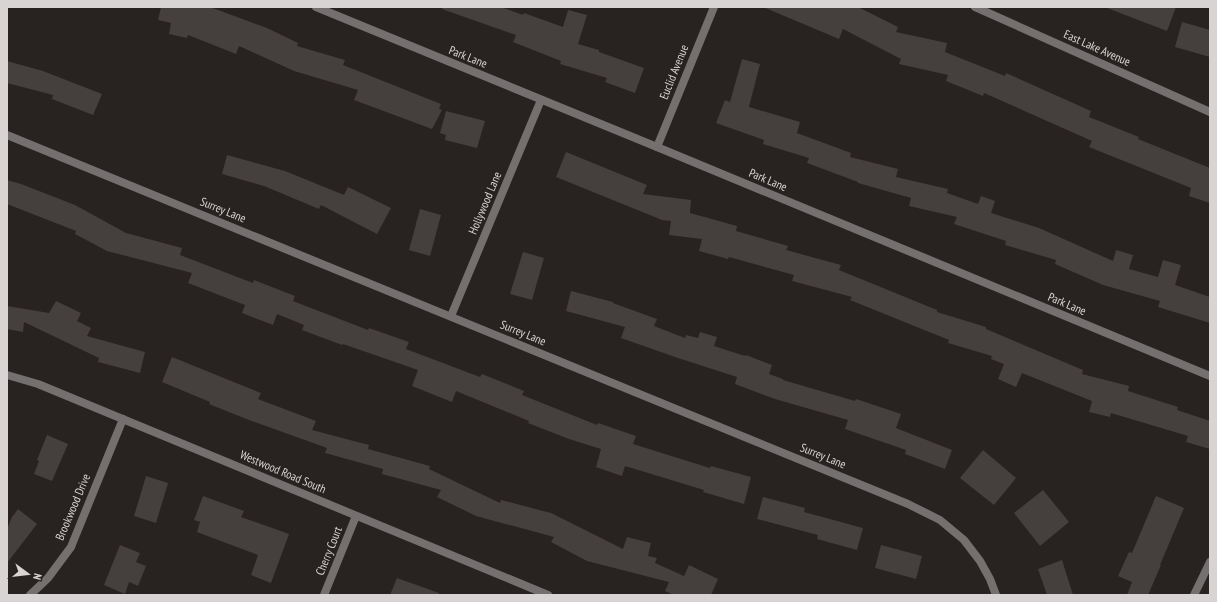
<svg xmlns="http://www.w3.org/2000/svg" width="1217" height="602" viewBox="0 0 1217 602" font-family="'PT Sans Narrow',sans-serif">
<style>
.building{fill:#453f3d}
.lines{fill:none;stroke-linecap:round;stroke-linejoin:round}
.street{stroke:#74706f;stroke-width:8}
.labels{text-anchor:middle;stroke-width:3;stroke-linejoin:round;paint-order:stroke}
.street-label{font-size:12px;fill:#d8d4d3;stroke:#282220}
</style>
<rect width="100%" height="100%" fill="#282220"/>
<!-- building -->
<g class="building">
<path d="M161 7H210L267 28 298 43 297 46 345 60 343 65 441 104 439 109 442 110 432 129 354 100 358 90 294 71 239 46 236 54 188 35 187 38 169 34 171 23 158 20Z"/>
<path d="M443 7H501L523 15 524 13 563 27 568 10 587 15 578 44 599 50V52L644 68 635 93 605 82 607 78 560 64 561 61 513 42 516 35 442 9Z"/>
<path d="M763 7H858L898 27 896 32 947 43 945 52 1005 76 1006 73 1091 111 1089 117 1139 137 1138 139 1210 168V203L1189 196 1191 188 1089 147 1092 141 984 93 983 96 946 81 948 75 899 64 901 59 843 29 839 39Z"/>
<path d="M1108 7H1176L1167 31 1107 8Z"/>
<path d="M1182 22 1210 30V57L1175 47Z"/>
<path d="M742 59 760 64 749 107 800 122 797 133 851 153 850 157 898 169 896 177 948 189 947 193 978 204 981 196 995 201 991 213 1039 228 1113 261 1116 250 1133 255 1129 269 1158 277 1163 260 1181 265 1175 285 1210 297V323L1158 307 1160 301 1103 285 1055 264 1056 260 1005 245 1006 241 954 224 957 217 909 206 911 198 858 183V182L807 163 809 158 763 144 764 140 716 123 725 100 730 102Z"/>
<path d="M7 61 43 71 102 94 93 115 52 99 53 95 7 83Z"/>
<path d="M446 111 485 121 477 148 445 140 446 135 440 133Z"/>
<path d="M566 152 647 185 643 194 691 200 690 213 737 226 736 231 788 246 786 250 841 265 839 270 937 310V312L986 327V329L1083 370 1082 374 1129 386 1128 391 1178 407 1177 410 1210 421V449L1186 442 1188 436 1111 413 1110 417 1089 412 1092 401 1022 373 1016 387 998 379 1004 364 991 359 992 356 948 343 949 340 850 300 852 297 792 281 794 275 729 257 728 259 699 251 702 239 669 235 671 221 662 220 556 177Z"/>
<path d="M227 155 285 171 344 195 348 187 391 208 377 234 321 205 319 209 264 186 222 174Z"/>
<path d="M7 180 21 184 75 205 126 233 182 248 180 255 253 283 254 280 295 296 293 301 368 330 369 328 409 342 406 349 480 377 482 374 524 391 522 395 597 425 598 423 636 436 633 444 710 468 711 466 751 477 744 504 703 492 704 490 625 466 622 476 596 467 601 449 569 439 528 423 529 421 456 391 452 402 412 386 418 370 343 344 342 345 302 330 304 325 277 314 273 325 242 313 245 305 188 283 192 273 107 251 75 234 76 231 7 204Z"/>
<path d="M420 209 441 215 430 256 409 250Z"/>
<path d="M523 252 544 258 532 300 510 294Z"/>
<path d="M571 291 613 302V303L657 319 654 326 685 338 686 335 698 338 700 332 717 337 714 346 745 356 746 355 772 365 769 374 783 379V380L855 401 856 399 901 414 896 428 952 450 945 469 905 454 906 450 845 429 848 420 775 399 735 384 737 377 678 358 621 338 625 327 566 311Z"/>
<path d="M56 301 81 313 77 321 91 328 87 336 145 352 140 373 98 362 99 358 24 322 23 332 7 329V306L49 313Z"/>
<path d="M172 357 261 393 258 399 316 421 312 430 369 445 368 449 430 466 429 469 500 503 501 500 551 513 623 549 627 537 651 543 648 556 657 558 655 563 684 576 689 565 718 579 711 595H674L665 591 669 582 587 561 551 542 554 537 476 516 437 497 441 490 382 474 383 469 325 453 327 448 249 420 209 404 210 402 162 382Z"/>
<path d="M47 435 68 444 52 481 34 474 39 461 37 460Z"/>
<path d="M983 450 1016 478 994 505 960 478Z"/>
<path d="M146 476 168 483 156 523 134 516Z"/>
<path d="M1043 490 1069 522 1040 546 1014 513Z"/>
<path d="M203 496 244 511 241 517 289 534 271 583 251 575 258 555 197 532 200 522 194 520Z"/>
<path d="M1156 496 1184 508 1160 565H1161L1148 595H1127L1132 582 1118 576 1129 552 1132 553Z"/>
<path d="M763 497 805 508 804 512 863 528 857 550 817 539 818 535 757 519Z"/>
<path d="M18 509 37 524 7 563V529L12 517Z"/>
<path d="M120 545 140 553 136 562 146 566 138 586 129 582 125 594 104 585Z"/>
<path d="M881 545 922 556 916 579 875 568Z"/>
<path d="M1062 560 1073 595H1047L1038 569Z"/>
<path d="M397 578 439 593 438 595H390Z"/>
</g>
<g class="lines">
<!-- street -->
<g class="street">
<path d="M316 7 657 147 1210 376"/>
<path d="M975 7 1210 112"/>
<path d="M7 135 908 504 940 520 964 540 980 561 990 579 996 595"/>
<path d="M657 147 714 7"/>
<path d="M451 316 541 100"/>
<path d="M7 375 38 384 548 595"/>
<path d="M30 595 48 578 71 547 123 419"/>
<path d="M324 595 356 516"/>
<path d="M1194 595 1210 562"/>
</g>
</g>
<g class="labels">
<!-- street labels -->
<g class="street-label">
<text transform="translate(1097 48) rotate(24)" y="4">East Lake Avenue</text>
<text transform="translate(468 57) rotate(22)" y="4">Park Lane</text>
<text transform="translate(674 72) rotate(-68)" y="4">Euclid Avenue</text>
<text transform="translate(768 180) rotate(23)" y="4">Park Lane</text>
<text transform="translate(485 203) rotate(-67)" y="4">Hollywood Lane</text>
<text transform="translate(223 210) rotate(22)" y="4">Surrey Lane</text>
<text transform="translate(1067 304) rotate(23)" y="4">Park Lane</text>
<text transform="translate(523 333) rotate(22)" y="4">Surrey Lane</text>
<text transform="translate(823 456) rotate(22)" y="4">Surrey Lane</text>
<text transform="translate(283 472) rotate(23)" y="4">Westwood Road South</text>
<text transform="translate(73 507) rotate(-67)" y="4">Brookwood Drive</text>
<text transform="translate(329 551) rotate(-68)" y="4">Cherry Court</text>
</g>
</g>
<!-- border -->
<rect width="1217" height="602" fill="none" stroke="#d8d4d3" stroke-width="16"/>
<!-- north arrow -->
<g transform="translate(28 574) rotate(105)" stroke="#282220" stroke-width="3" paint-order="stroke">
<path d="M0-3L7 15L0 10L-7 15Z" fill="#d8d4d3"/>
<text y="-6" font-size="11" font-weight="bold" text-anchor="middle" fill="#d8d4d3">N</text>
</g>
</svg>
